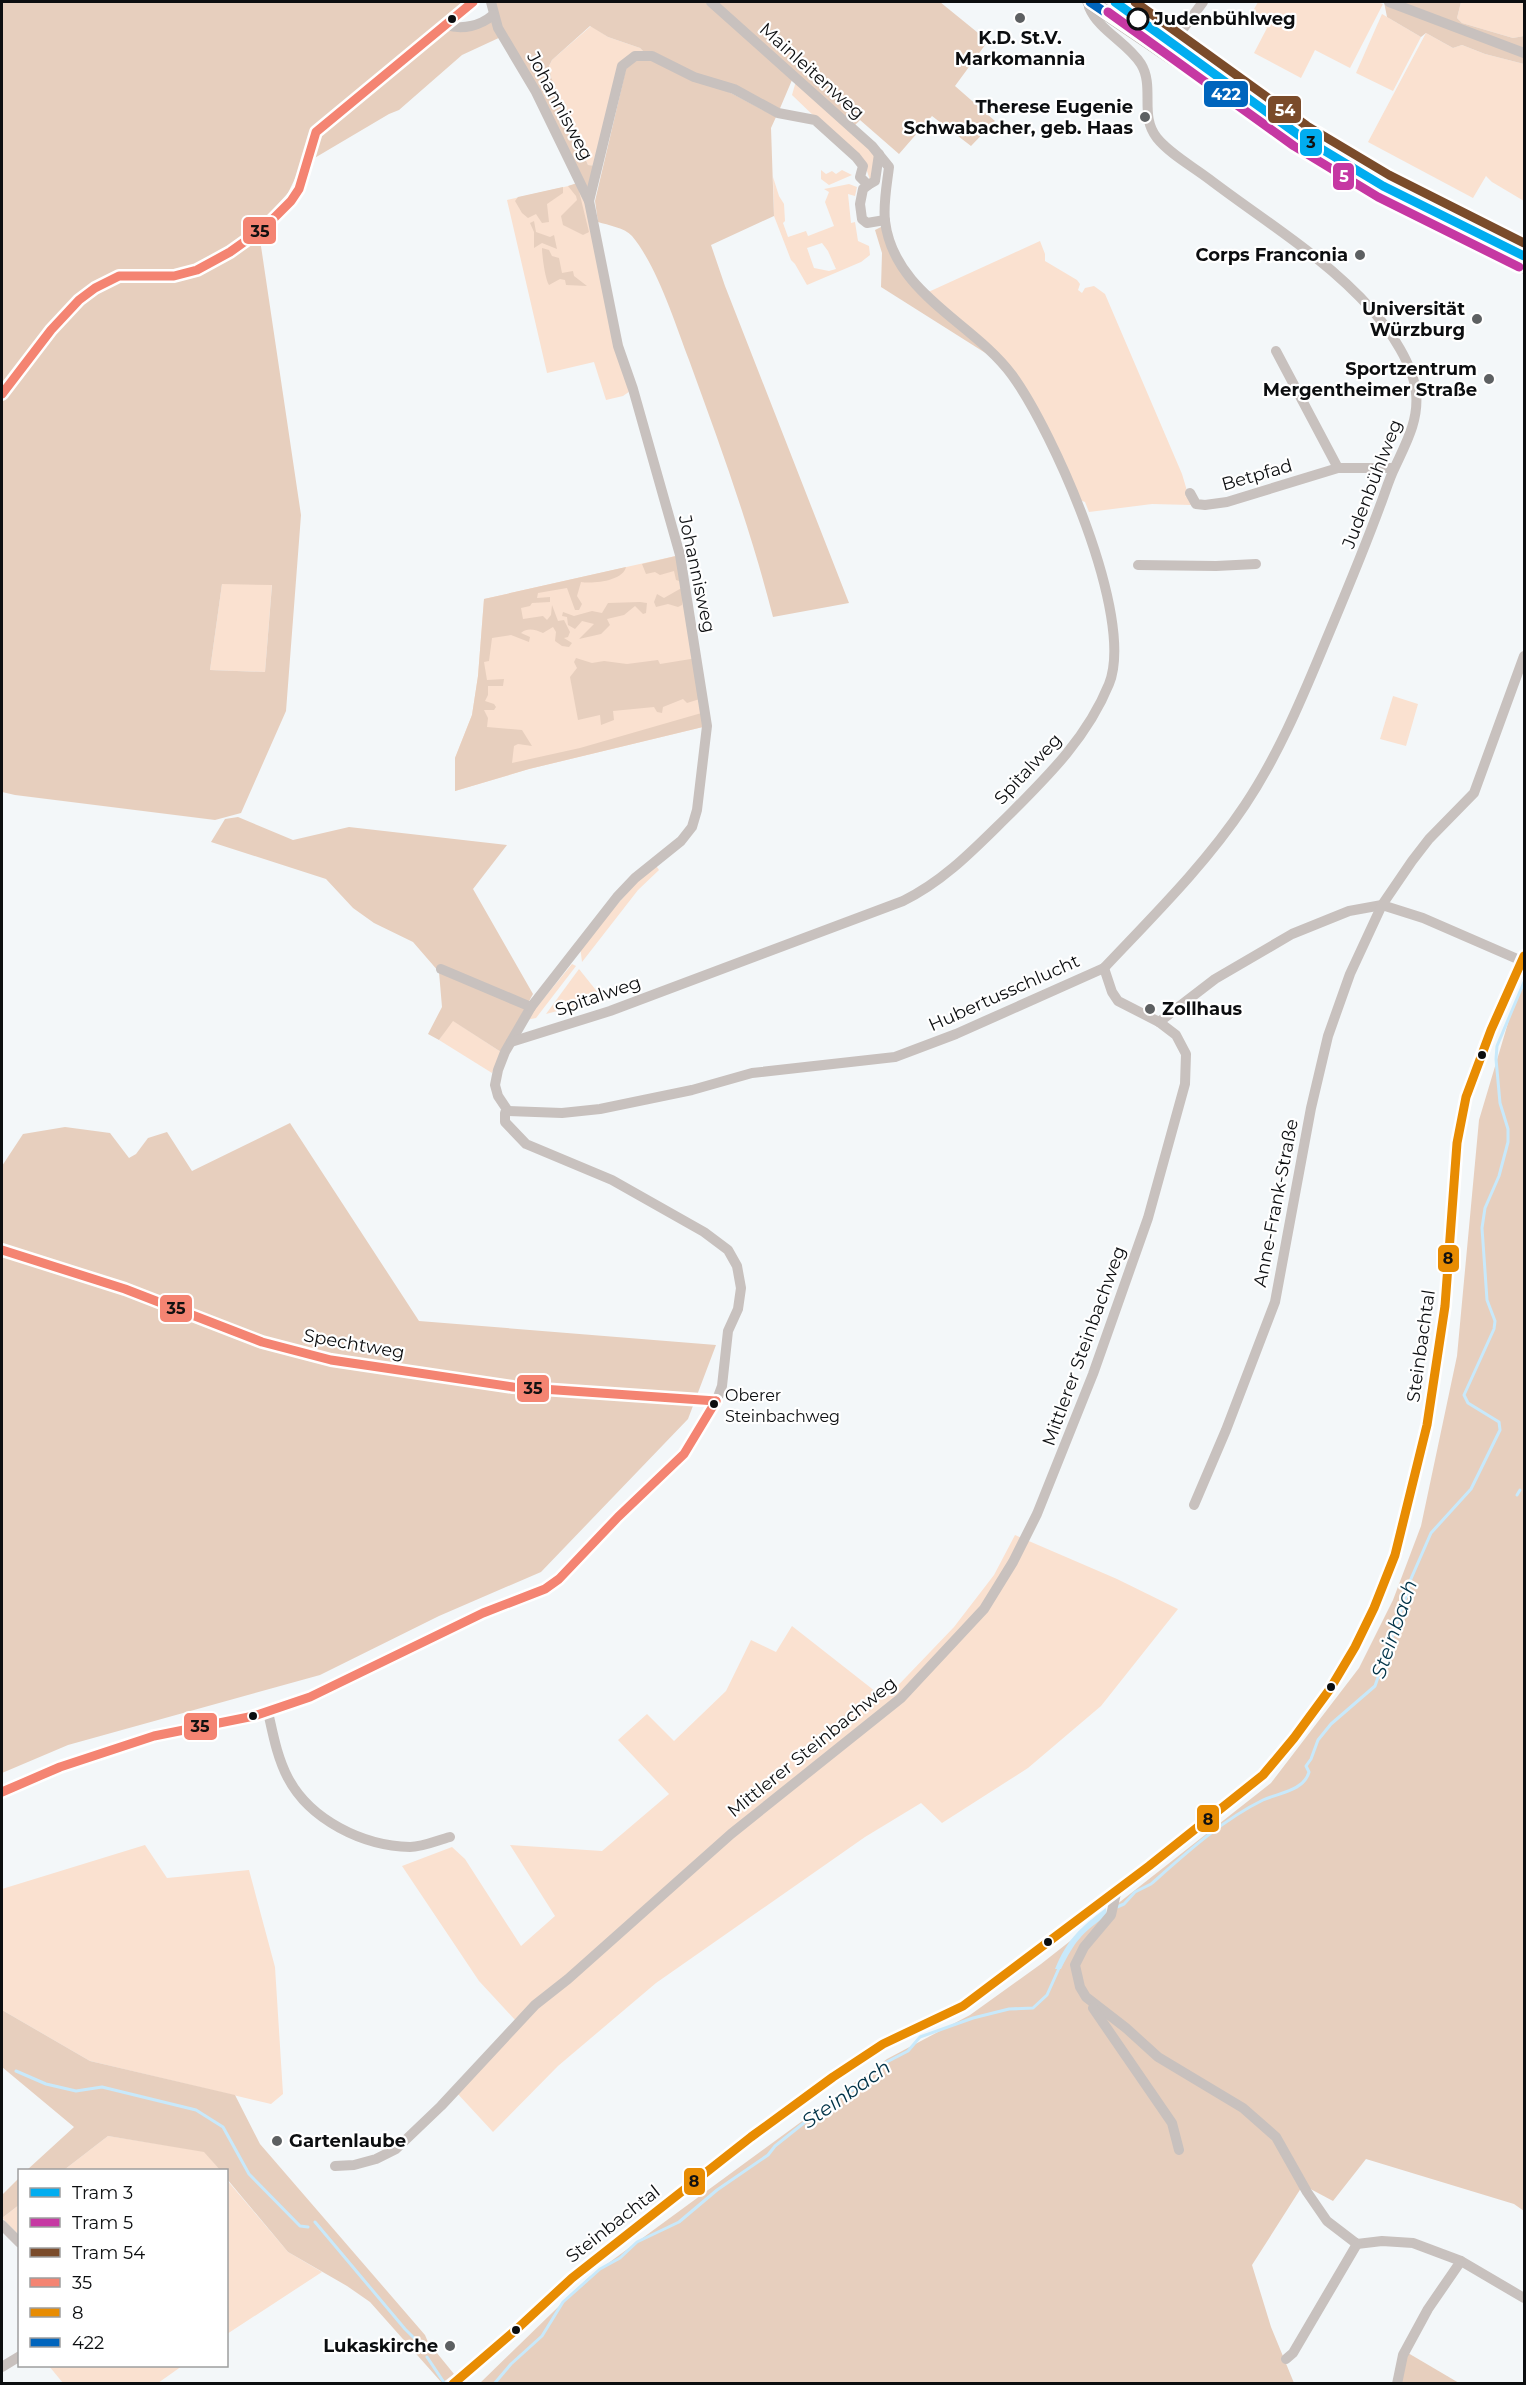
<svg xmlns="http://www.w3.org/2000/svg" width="1526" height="2385" viewBox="0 0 1526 2385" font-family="Montserrat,sans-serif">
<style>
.green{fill:#fae1d0;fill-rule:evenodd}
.forest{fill:#e7cfbe;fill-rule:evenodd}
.water{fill:#c8e9fb}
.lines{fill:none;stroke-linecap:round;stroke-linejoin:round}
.stream{stroke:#c8e9fb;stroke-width:3}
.street{stroke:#c8c1be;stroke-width:10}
.secondary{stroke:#beb7b2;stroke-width:15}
.bus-1-casing{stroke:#fff;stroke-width:14}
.bus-2-casing{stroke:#fff;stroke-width:14}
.bus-3-casing{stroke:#fff;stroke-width:14}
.bus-1{stroke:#f48472;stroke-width:9}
.bus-2{stroke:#e88c02;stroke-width:9}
.bus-3{stroke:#0065bd;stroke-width:9}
.tram-1-casing{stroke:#fff;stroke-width:14}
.tram-2-casing{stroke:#fff;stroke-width:14}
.tram-3-casing{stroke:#fff;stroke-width:14}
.tram-1{stroke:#01adf0;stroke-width:9}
.tram-2{stroke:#c638a3;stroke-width:9}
.tram-3{stroke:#7a4b2a;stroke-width:9}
.poi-dot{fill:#5d6062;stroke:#fff;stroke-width:2}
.bus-dot{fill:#0c0e10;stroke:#fff;stroke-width:2}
.stop-dot{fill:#fff;stroke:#0c0e10;stroke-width:3}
.labels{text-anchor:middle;stroke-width:4.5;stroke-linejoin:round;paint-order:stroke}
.bus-label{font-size:16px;fill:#0c0e10;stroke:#fff;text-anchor:start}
.stop-label{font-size:18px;font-weight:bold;fill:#0c0e10;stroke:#fff;text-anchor:start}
.poi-label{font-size:18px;font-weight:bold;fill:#0c0e10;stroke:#fff;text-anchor:end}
.street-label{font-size:18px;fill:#0c0e10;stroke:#fff}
.water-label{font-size:20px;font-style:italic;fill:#013348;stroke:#fff}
.line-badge{stroke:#fff;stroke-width:2}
.badge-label{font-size:16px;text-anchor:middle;font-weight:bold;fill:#fff}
.pale-badge-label{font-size:16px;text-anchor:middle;font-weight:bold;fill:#111}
</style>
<rect width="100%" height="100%" fill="#f3f7f9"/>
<!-- green -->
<g class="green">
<path d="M1258 2H1377L1383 4 1350 68 1315 50 1301 78 1254 53 1267 28 1249 18Z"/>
<path d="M1461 2H1524V36L1513 38 1462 23 1457 18Z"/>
<path d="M1382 14 1421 37 1393 91 1356 73Z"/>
<path d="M591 26 608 37 640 48 646 54 630 58 598 166 588 165 551 77 549 66 552 60Z"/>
<path d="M1426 33 1453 48 1462 45 1485 54 1524 64V201L1492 182 1486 176 1473 198 1368 142Z"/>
<path d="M796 81 875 154 871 183 865 165 792 95Z"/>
<path d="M821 170 826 174 832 171 836 174 842 170 852 175 829 185 821 179Z"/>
<path d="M773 177 779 196 784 204 785 221 783 223 788 237 806 231 808 236 834 226 825 202 829 192 824 189 849 184 857 187 855 196 848 194 851 223 855 222 858 241 869 246 870 255 861 262 807 285 795 264 791 260 774 216ZM822 243 828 251 836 269 829 271 814 268 807 248Z"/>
<path d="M577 184 589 201 633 389 623 396 606 400 594 362 547 373 507 200Z"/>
<path d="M1040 241 1045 254V261L1077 280 1080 284 1078 290 1082 293 1085 288 1094 286 1105 294 1182 474 1188 494 1185 497 1189 495 1191 505 1152 504 1089 512 1085 502 1074 498 1012 375 924 294Z"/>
<path d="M680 555 707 726 529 769 455 791V758L472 715 478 676 484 599Z"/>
<path d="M222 584H272L265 672 210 670Z"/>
<path d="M1393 696 1418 704 1406 746 1380 739Z"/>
<path d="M654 863 659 870 638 890 582 962 580 946Z"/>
<path d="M572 964 576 966 536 1018 526 1020Z"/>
<path d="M579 969 603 999 546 1014Z"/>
<path d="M452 1020 501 1052 492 1073 439 1040Z"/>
<path d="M1015 1535 1117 1579 1178 1609 1101 1706 1028 1768 942 1823 921 1803 865 1837 656 1983 558 2066 493 2132 456 2092 516 2021 479 1981 402 1866 452 1847 465 1859 521 1946 555 1916 510 1845 602 1851 669 1794 618 1740 647 1714 674 1741 726 1691 751 1640 776 1652 792 1626 885 1699 954 1627 994 1575Z"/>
<path d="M145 1845 167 1878 249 1870 275 1967 283 2094 271 2104 90 2061 2 2010V1889Z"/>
<path d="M108 2136 204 2151 220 2170H64Z"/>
<path d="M226 2179 288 2252 322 2272 227 2334Z"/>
<path d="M19 2205V2235L2 2218Z"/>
<path d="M49 2366H182L158 2383H63Z"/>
</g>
<!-- forest -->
<g class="forest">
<path d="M2 2H465L439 22 406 55 446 25 489 19 491 2H706L792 80 778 113 646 54 640 48 608 37 590 26 552 60 549 66 551 77 588 165 598 166 589 201 503 36 462 55 399 110 389 114 301 166 288 193 258 226 301 515 286 711 241 813 215 820 15 795 2 792ZM222 584 272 585 265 672 210 670Z"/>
<path d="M716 2H940L988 41 955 86 995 121 971 146 932 116 899 154 860 120 854 126Z"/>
<path d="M1384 2H1461L1457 18 1462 23 1513 38 1524 36V64L1485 54 1462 45 1453 48 1426 33 1421 37 1387 17Z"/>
<path d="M646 57 731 93 776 117 771 128 774 216 711 245 725 286 849 603 773 617C751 530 720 445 689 360 675 323 657 266 632 236 625 228 608 225 598 222L595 201 626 69 629 64Z"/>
<path d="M577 183 589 232 583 235 563 225 561 216 577 200 576 196 568 186Z"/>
<path d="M563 187V193L547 204 549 222 542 223 536 214 528 218 522 213 515 201 518 197Z"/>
<path d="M534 221 536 232 550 237 554 235 557 249 542 243 534 248V232L530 223Z"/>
<path d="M883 226 897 260 987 354 881 287 882 253 875 230Z"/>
<path d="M542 248 549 250 552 256 559 258 562 273 573 271 574 276 587 286 566 285 565 280 560 279 549 285C545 279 542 255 542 248Z"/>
<path d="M680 555 685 583 676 580 674 571 660 575 655 572 646 574 642 564Z"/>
<path d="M626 567C623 581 593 584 581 582L577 596 582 604 579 610H575L567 588 538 593 537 598 550 597V602L532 603 530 606 521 608 523 619 543 616 547 620 551 615 552 605 558 621 564 620 570 632 568 637 564 638 572 643 569 647 562 646 555 641 556 632 553 627 543 633C536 630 528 627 521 633L530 637 529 642 511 635 492 638 489 661 484 662 487 680 504 679 503 686H488V695L485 701 494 704 496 707 494 710H484L488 718 487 727 522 730 532 746 518 744 514 746 512 763 580 748 705 712 707 726 529 769 455 791V758L472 715 478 676 484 599Z"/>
<path d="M685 586 682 605 678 607 668 604 656 607 654 602 657 594 664 598Z"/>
<path d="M640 602 647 603 646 613 643 614 635 606 624 615 607 619 610 625 601 634 579 639 594 624 582 621 575 629 568 625 567 617 562 616 563 612 574 616 592 611 602 613 608 603Z"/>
<path d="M576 658 592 663 604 661 627 664 658 660 660 664 697 658 703 698 687 703 683 699 663 707 662 713 657 712 654 707 613 711 614 720 601 725 600 715 578 720 570 677 577 668 574 662Z"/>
<path d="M238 817 293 840 349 827 507 845 473 889 533 994 501 1052 453 1021 439 1040 428 1034 442 1007 439 972 413 942 374 923 353 908 326 879 211 842 225 819Z"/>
<path d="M1524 983V2211L1514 2204 1366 2159 1333 2201 1303 2185 1252 2265 1271 2327 1294 2383 479 2384 588 2278 887 2059 970 2015 1041 1964 1271 1783 1359 1668 1393 1600 1421 1526 1457 1356 1479 1120 1511 1013Z"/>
<path d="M290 1123 419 1321 716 1345 688 1419 541 1572 439 1616 320 1675 68 1745 2 1773V1166L23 1134 65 1127 110 1133 129 1158 136 1154 148 1138 167 1132 192 1171Z"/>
<path d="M2 2010 90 2061 235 2095 260 2144 425 2335 428 2342 454 2374 442 2383 370 2302 347 2286 288 2252 227 2179 226 2170H220L204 2152 108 2136 64 2170H27L74 2127 2 2067Z"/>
<path d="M19 2178V2205L2 2218V2195Z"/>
<path d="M1408 2353 1459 2383 1400 2384Z"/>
</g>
<!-- water -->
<path class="water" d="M1106 1908 1107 1915C1081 1934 1075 1941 1061 1969H1055C1068 1938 1080 1928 1106 1908Z"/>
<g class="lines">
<!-- stream -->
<g class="stream">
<path d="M1517 1495 1520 1490"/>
<path d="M1117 1907 1124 1904 1135 1892 1151 1884C1185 1854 1222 1820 1263 1800 1278 1793 1304 1791 1309 1772L1306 1766 1311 1759 1318 1740 1331 1724 1375 1686 1407 1594 1410 1581 1431 1533 1471 1489 1500 1430 1499 1422 1468 1403 1464 1395 1494 1329 1495 1321 1487 1300 1482 1228 1485 1208 1499 1176 1508 1142V1129L1500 1103 1496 1059 1497 1046 1524 982"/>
<path d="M16 2071 46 2084 76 2091 102 2087 196 2110 223 2127 249 2174 300 2226 308 2227"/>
<path d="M315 2222 405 2329 425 2349"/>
<path d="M427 2357 445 2384"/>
<path d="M494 2384 511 2364 542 2336 563 2302 600 2269 620 2258 637 2242 679 2222 717 2190 768 2155 775 2146 834 2099 849 2093 883 2064 908 2051 920 2037 973 2018 1009 2009 1033 2008 1047 1995 1060 1966"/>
</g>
<!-- street -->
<g class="street">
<path d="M491 2 498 28 536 92 589 201 618 346 633 389 680 555 707 726 697 810 692 827 681 841 635 878 617 897 531 1007 505 1052 498 1070 495 1085 498 1096 508 1111"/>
<path d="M1091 2 1089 7C1099 31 1127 42 1141 64 1155 87 1139 116 1157 138 1170 154 1192 166 1209 179 1264 221 1325 257 1372 310 1390 330 1414 366 1416 393 1419 420 1406 443 1395 467 1389 479 1385 493 1380 506 1362 555 1342 602 1322 650 1300 703 1277 757 1245 805 1205 865 1153 916 1104 968"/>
<path d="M1389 2 1524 53"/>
<path d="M446 25C463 30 480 26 493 15"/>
<path d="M1165 53 1203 2"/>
<path d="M868 185 875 181 879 154"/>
<path d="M589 201 622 66 635 56H652L694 77 734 89 778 113 815 120 856 157 863 166 860 177 868 185 863 189 860 204 862 219 867 223 885 220"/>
<path d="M1276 351 1338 468"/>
<path d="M2 394C31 357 66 298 111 279 133 270 160 280 183 274 215 267 285 219 299 189 307 172 308 151 316 132L473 2"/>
<path d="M1190 493 1196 504 1205 505 1227 502 1338 468H1394"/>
<path d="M1138 565 1216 566 1256 564"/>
<path d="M441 969 531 1007"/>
<path d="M511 1042 610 1011 903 901C946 880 977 846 1011 813 1050 774 1088 736 1109 684 1136 617 1053 431 1012 375 973 322 894 294 885 221 883 204 887 184 889 167L872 146 711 2"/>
<path d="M508 1111 562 1113 600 1109 692 1090 752 1073 895 1057 956 1034 1104 968 1112 992 1118 1001 1159 1022 1215 979 1292 934 1349 911 1382 905 1423 918 1522 961"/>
<path d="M2 1250 125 1289 262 1342 331 1360 513 1387 626 1396 716 1401"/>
<path d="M1194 1505 1226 1430 1275 1302 1311 1108 1328 1036 1350 974 1382 905 1412 861 1429 839 1474 793 1524 656"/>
<path d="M268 1712C273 1734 277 1757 288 1778 310 1820 363 1846 410 1847 423 1847 438 1840 450 1837"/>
<path d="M2 1792 60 1767 154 1736 254 1716 310 1697 483 1613 545 1589 559 1579 618 1517 684 1454 715 1405 722 1386 728 1331 738 1309 741 1288 737 1266 728 1250 704 1232 612 1180 526 1144 505 1122V1113L508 1111"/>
<path d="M1117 1889 1111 1915 1084 1947 1075 1965 1080 1987 1086 1997 1126 2028 1158 2057 1243 2108 1276 2137 1307 2192 1327 2221 1357 2244 1382 2241 1413 2243 1461 2261 1524 2298"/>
<path d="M1093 2008 1172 2123 1179 2150"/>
<path d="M335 2166 354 2165 376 2159 396 2149 441 2106 535 2005 568 1979 731 1834 901 1698 984 1609 1013 1562 1037 1514 1093 1374 1148 1218 1185 1084 1186 1054 1176 1035 1159 1022"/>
<path d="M2 2225 20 2243"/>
<path d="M1286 2359 1293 2353 1357 2244"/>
<path d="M2 2367 20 2356"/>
<path d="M452 2384 518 2328 572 2278 751 2137 833 2077 883 2044 963 2006 1149 1866 1263 1775 1294 1738 1330 1689 1355 1647 1374 1608 1395 1555 1427 1425 1445 1306 1457 1143 1466 1097 1491 1030 1524 956"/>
<path d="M1397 2384 1403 2355 1428 2309 1461 2261"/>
</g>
<!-- secondary -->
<path class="secondary" d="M1090 2 1293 139 1386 197 1524 266"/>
<defs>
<g id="bus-1">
<path d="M2 394 51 330 79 300 95 288 119 276H174L197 270 230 252 265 227 291 201 299 189 316 132 473 2"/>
<path d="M2 1250 125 1289 262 1342 331 1360 513 1387 716 1401"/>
<path d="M2 1792 60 1767 154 1736 254 1716 310 1697 483 1613 545 1589 559 1579 618 1517 684 1454 716 1401"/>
</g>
<path id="bus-2" d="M453 2384 518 2328 572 2278 751 2137 833 2077 883 2044 963 2006 1149 1866 1263 1775 1294 1738 1330 1689 1355 1647 1374 1608 1395 1555 1427 1425 1445 1306 1457 1143 1466 1097 1491 1030 1524 956"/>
<path id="bus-3" d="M1090 2 1293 139 1386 197 1524 266"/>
</defs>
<!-- bus-1 casing -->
<use href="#bus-1" class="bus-1-casing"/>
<!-- bus-2 casing -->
<use href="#bus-2" class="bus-2-casing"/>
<!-- bus-3 casing -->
<use href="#bus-3" class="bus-3-casing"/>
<!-- bus-1 -->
<use href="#bus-1" class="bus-1"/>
<!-- bus-2 -->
<use href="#bus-2" class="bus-2"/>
<!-- bus-3 -->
<use href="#bus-3" class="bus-3"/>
<defs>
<path id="tram-1" d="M1115 2 1300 136 1383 186 1524 256"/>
<path id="tram-2" d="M1108 12 1294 146 1378 197 1519 267"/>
<path id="tram-3" d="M1135 2 1307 126 1389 175 1524 243"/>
</defs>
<!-- tram-1 casing -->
<use href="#tram-1" class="tram-1-casing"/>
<!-- tram-2 casing -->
<use href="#tram-2" class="tram-2-casing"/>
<!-- tram-3 casing -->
<use href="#tram-3" class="tram-3-casing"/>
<!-- tram-1 -->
<use href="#tram-1" class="tram-1"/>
<!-- tram-2 -->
<use href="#tram-2" class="tram-2"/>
<!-- tram-3 -->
<use href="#tram-3" class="tram-3"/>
</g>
<!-- markers -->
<g class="poi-dot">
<circle cx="1020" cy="18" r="6"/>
<circle cx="1145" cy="117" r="6"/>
<circle cx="1360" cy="255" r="6"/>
<circle cx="1477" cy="319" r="6"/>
<circle cx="1489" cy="379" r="6"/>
<circle cx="1150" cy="1009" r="6"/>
<circle cx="277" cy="2141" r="6"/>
<circle cx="450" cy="2346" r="6"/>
</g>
<g class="bus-dot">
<circle cx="452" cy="19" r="5"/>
<circle cx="1482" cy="1055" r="5"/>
<circle cx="714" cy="1404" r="5"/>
<circle cx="1331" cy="1687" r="5"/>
<circle cx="253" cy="1716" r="5"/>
<circle cx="1048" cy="1942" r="5"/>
<circle cx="516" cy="2330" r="5"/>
</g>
<circle class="stop-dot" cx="1138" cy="19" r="10"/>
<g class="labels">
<!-- bus labels -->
<g class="bus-label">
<text x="725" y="1401">Oberer<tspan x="725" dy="21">Steinbachweg</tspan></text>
</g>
<!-- stop labels -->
<g class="stop-label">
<text x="1154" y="25">Judenbühlweg</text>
</g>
<!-- poi labels -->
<g class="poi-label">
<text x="1020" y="44" text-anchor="middle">K.D. St.V.<tspan x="1020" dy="21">Markomannia</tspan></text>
<text x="1133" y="113">Therese Eugenie<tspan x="1133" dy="21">Schwabacher, geb. Haas</tspan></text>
<text x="1348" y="261">Corps Franconia</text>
<text x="1465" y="315">Universität<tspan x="1465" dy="21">Würzburg</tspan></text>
<text x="1477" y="375">Sportzentrum<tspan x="1477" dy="21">Mergentheimer Straße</tspan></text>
<text x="1162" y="1015" text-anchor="start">Zollhaus</text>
<text x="289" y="2147" text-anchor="start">Gartenlaube</text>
<text x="438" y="2352">Lukaskirche</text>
</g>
<!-- street labels -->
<g class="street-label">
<text transform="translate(812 71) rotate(42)" y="6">Mainleitenweg</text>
<text transform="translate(560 106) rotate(62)" y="6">Johannisweg</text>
<text transform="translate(1257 475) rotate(-16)" y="6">Betpfad</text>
<text transform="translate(1372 484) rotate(-69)" y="6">Judenbühlweg</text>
<text transform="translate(697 574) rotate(78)" y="6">Johannisweg</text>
<text transform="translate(1028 769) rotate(-47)" y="6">Spitalweg</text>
<text transform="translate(1004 993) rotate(-24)" y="6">Hubertusschlucht</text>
<text transform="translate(598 996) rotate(-19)" y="6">Spitalweg</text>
<text transform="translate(1276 1203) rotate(-79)" y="6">Anne-Frank-Straße</text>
<text transform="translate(354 1344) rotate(10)" y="6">Spechtweg</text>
<text transform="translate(1084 1346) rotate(-70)" y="6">Mittlerer Steinbachweg</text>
<text transform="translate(1421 1346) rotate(-82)" y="6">Steinbachtal</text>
<text transform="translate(812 1747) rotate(-39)" y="6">Mittlerer Steinbachweg</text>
<text transform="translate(613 2224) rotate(-38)" y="6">Steinbachtal</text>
</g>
<!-- water labels -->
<g class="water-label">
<text transform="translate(1394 1629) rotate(-71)" y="7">Steinbach</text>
<text transform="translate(846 2094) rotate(-35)" y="7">Steinbach</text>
</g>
</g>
<g class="line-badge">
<rect x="1203" y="80" width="46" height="28" rx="6" fill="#0065bd"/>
<rect x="1267" y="95" width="35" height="29" rx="6" fill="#7a4b2a"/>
<rect x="1299" y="128" width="24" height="29" rx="6" fill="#01adf0"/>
<rect x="1332" y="162" width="23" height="29" rx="6" fill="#c638a3"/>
<rect x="242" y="216" width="35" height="29" rx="6" fill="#f48472"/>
<rect x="1437" y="1244" width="23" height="29" rx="6" fill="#e88c02"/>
<rect x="159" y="1294" width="34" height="29" rx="6" fill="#f48472"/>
<rect x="516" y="1374" width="34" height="29" rx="6" fill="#f48472"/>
<rect x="183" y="1712" width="35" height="29" rx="6" fill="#f48472"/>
<rect x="1196" y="1804" width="24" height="29" rx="6" fill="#e88c02"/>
<rect x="683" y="2167" width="23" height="29" rx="6" fill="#e88c02"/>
</g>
<g class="badge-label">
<text x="1226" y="100">422</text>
<text x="1285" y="116">54</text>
<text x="1344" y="182">5</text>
</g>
<g class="pale-badge-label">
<text x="1311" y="148">3</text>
<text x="260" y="237">35</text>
<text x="1448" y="1264">8</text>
<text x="176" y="1314">35</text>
<text x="533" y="1394">35</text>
<text x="200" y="1732">35</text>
<text x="1208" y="1825">8</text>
<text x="694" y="2187">8</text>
</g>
<!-- border -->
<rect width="1526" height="2385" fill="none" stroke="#0c0e10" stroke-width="6"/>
<!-- legend -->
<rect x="18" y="2169" width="210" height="198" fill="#ffffff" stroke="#9e9f9f" stroke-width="1.5"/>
<rect x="30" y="2188" width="30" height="9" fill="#01adf0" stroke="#9e9f9f" stroke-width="1.5"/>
<text x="72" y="2199" font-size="18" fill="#0c0e10">Tram 3</text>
<rect x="30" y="2218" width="30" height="9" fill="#c638a3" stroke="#9e9f9f" stroke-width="1.5"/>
<text x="72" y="2229" font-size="18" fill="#0c0e10">Tram 5</text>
<rect x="30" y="2248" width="30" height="9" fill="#7a4b2a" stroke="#9e9f9f" stroke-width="1.5"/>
<text x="72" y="2259" font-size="18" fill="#0c0e10">Tram 54</text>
<rect x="30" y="2278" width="30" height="9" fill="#f48472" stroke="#9e9f9f" stroke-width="1.5"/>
<text x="72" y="2289" font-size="18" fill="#0c0e10">35</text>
<rect x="30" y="2308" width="30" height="9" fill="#e88c02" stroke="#9e9f9f" stroke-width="1.5"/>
<text x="72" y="2319" font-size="18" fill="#0c0e10">8</text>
<rect x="30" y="2338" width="30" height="9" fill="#0065bd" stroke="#9e9f9f" stroke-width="1.5"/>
<text x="72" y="2349" font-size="18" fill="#0c0e10">422</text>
</svg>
